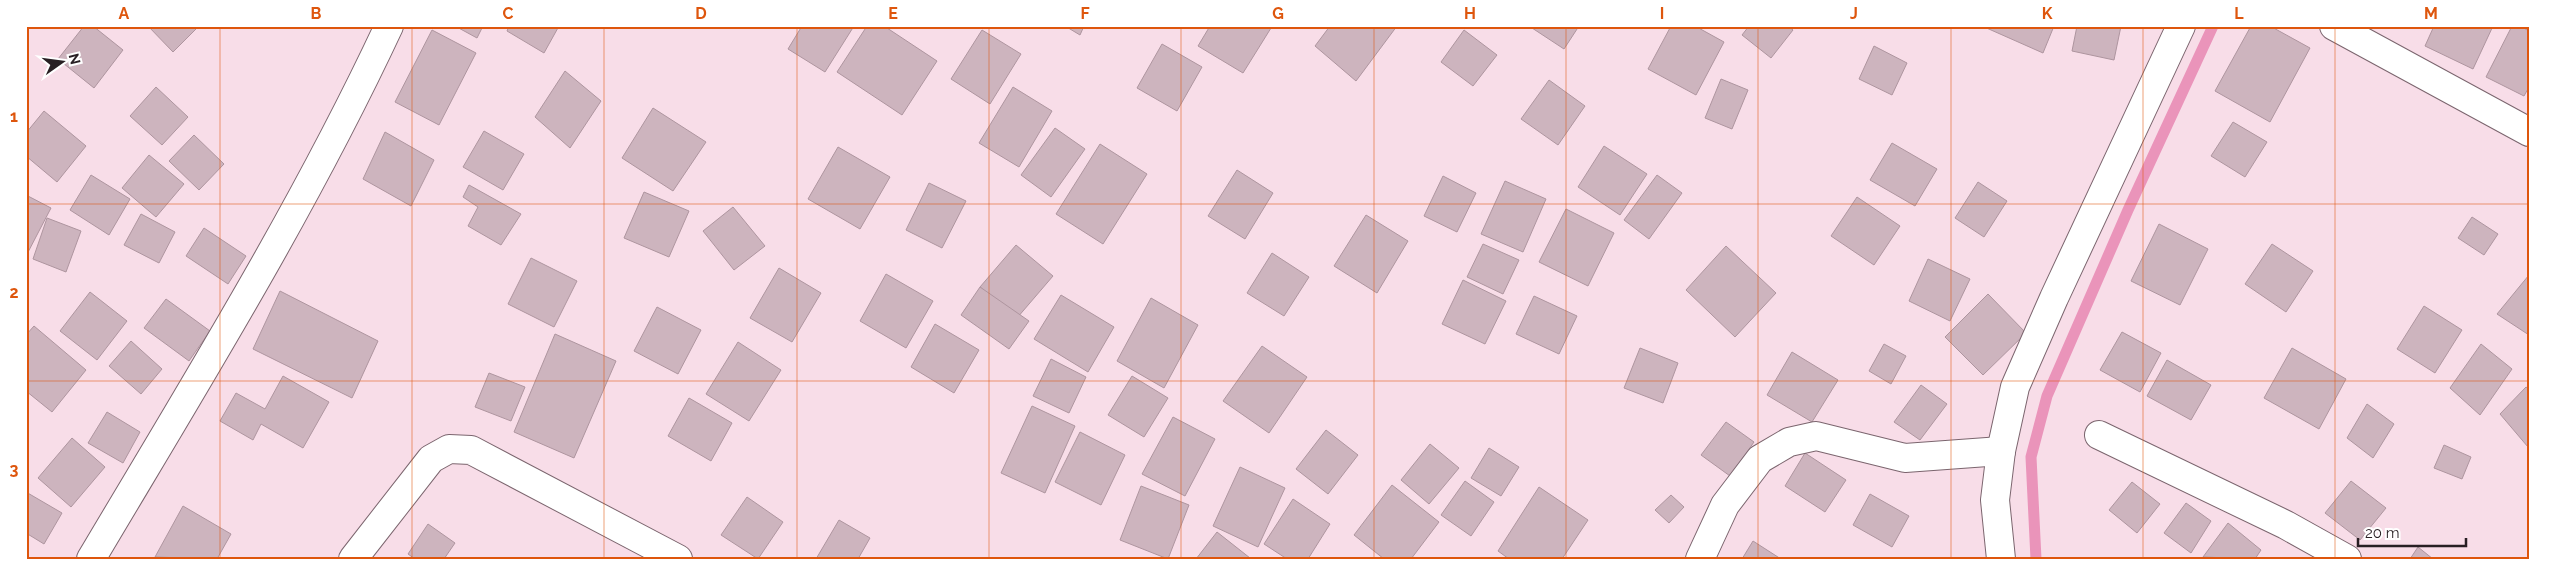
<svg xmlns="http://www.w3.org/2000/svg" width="2555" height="585" viewBox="0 0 2555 585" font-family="Raleway,sans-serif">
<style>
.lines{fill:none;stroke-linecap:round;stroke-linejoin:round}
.stream{stroke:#ea94ba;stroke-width:11}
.building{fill:#cdb4be;stroke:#ae959f}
.minor-casing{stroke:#7b656e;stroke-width:30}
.minor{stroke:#fff;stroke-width:28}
.grid{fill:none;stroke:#de560d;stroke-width:1;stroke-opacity:0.55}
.neatline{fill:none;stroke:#de560d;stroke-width:2}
.grid-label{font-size:16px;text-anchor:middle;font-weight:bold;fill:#de560d}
</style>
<rect width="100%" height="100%" fill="#f8dde8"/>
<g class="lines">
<!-- stream -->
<path class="stream" d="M2036 559 2031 457 2047 396 2128 210 2213 26"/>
</g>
<!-- building -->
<g class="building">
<path d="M84 26H93L123 50 94 88 58 59Z"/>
<path d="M148 26H199L173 52Z"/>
<path d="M455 26H483L477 38Z"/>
<path d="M509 26H559L544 53 507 31Z"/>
<path d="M802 26H854L825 72 788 49Z"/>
<path d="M867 26H884L937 61 902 115 837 72Z"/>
<path d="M1065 26H1084L1080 35Z"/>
<path d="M1210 26H1268L1271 28 1243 73 1198 46Z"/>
<path d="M1330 26H1397L1356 81 1315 46Z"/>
<path d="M1529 26H1579L1564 49Z"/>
<path d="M1671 26H1695L1724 42 1696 95 1648 69Z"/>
<path d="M1749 26H1788L1793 30 1771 58 1742 35Z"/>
<path d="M1982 26H2054L2043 53Z"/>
<path d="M2077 26H2121L2114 60 2072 51Z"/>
<path d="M2251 26H2270L2310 48 2270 122 2215 91Z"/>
<path d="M2434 26H2493L2473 69 2425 46Z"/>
<path d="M2512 26H2520L2529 31V87L2524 96 2486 77Z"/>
<path d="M432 30 476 53 439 125 395 102Z"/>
<path d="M982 30 1021 54 990 104 951 79Z"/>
<path d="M1464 30 1497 55 1473 86 1441 62Z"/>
<path d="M1162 44 1202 67 1177 111 1137 88Z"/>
<path d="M1874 46 1907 63 1892 95 1859 79Z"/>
<path d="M565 71 601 101 570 148 535 117Z"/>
<path d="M1721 79 1748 90 1732 129 1705 118Z"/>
<path d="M1549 80 1585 106 1558 145 1521 119Z"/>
<path d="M156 87 188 117 162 145 130 116Z"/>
<path d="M1013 87 1052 111 1019 167 979 143Z"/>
<path d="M653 108 706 142 673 191 622 158Z"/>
<path d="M44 111 86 146 57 182 26 156V133Z"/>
<path d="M2233 122 2267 142 2245 177 2211 156Z"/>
<path d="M1055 128 1085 149 1051 197 1021 175Z"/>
<path d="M484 131 524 154 503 190 463 167Z"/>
<path d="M385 132 434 160 411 206 363 179Z"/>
<path d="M194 135 224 164 199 190 169 161Z"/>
<path d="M1892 143 1937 169 1915 206 1870 180Z"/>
<path d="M1100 144 1147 174 1103 244 1056 214Z"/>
<path d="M1604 146 1647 174 1620 215 1578 187Z"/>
<path d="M838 147 890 177 860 229 808 199Z"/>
<path d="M149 155 184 184 156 217 122 188Z"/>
<path d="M1237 170 1273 193 1245 239 1208 216Z"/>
<path d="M91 175 130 199 109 235 70 210Z"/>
<path d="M1657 175 1682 193 1649 239 1624 220Z"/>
<path d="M1443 176 1476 193 1457 232 1424 216Z"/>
<path d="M1505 181 1546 199 1523 252 1481 234Z"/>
<path d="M1978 182 2007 201 1984 237 1955 218Z"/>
<path d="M929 183 966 201 942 248 906 230Z"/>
<path d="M469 185 521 214 501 245 468 226 478 207 463 197Z"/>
<path d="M644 192 689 211 669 257 624 238Z"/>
<path d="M26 195 51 208 26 256Z"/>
<path d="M1857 197 1900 226 1874 265 1831 236Z"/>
<path d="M733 207 765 246 734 270 703 231Z"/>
<path d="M1566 209 1614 233 1588 286 1539 262Z"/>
<path d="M141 214 175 232 159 263 124 245Z"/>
<path d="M1366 215 1408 241 1377 293 1334 266Z"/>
<path d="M2472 217 2498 234 2484 255 2458 238Z"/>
<path d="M47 218 81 231 66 272 33 259Z"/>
<path d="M2159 224 2208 249 2180 305 2131 281Z"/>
<path d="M204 228 246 256 228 284 186 256Z"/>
<path d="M1483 244 1519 260 1503 294 1467 277Z"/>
<path d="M2272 244 2313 271 2286 312 2245 284Z"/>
<path d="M1016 245 1053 276 1017 318 980 287Z"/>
<path d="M1726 246 1776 293 1735 337 1686 290Z"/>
<path d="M1272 253 1309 277 1284 316 1247 293Z"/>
<path d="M531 258 577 281 554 327 508 304Z"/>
<path d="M1928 259 1970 279 1950 321 1909 301Z"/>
<path d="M779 268 821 293 792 342 750 318Z"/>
<path d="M886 274 933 301 906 348 860 321Z"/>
<path d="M2529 275V335L2497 314Z"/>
<path d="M1463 280 1506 301 1485 344 1442 324Z"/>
<path d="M980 287 1029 321 1009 349 961 315Z"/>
<path d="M280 291 378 341 352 398 253 349Z"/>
<path d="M90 292 127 321 97 360 60 331Z"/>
<path d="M1988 294 2026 333 1983 375 1945 337Z"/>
<path d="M1061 295 1114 327 1088 372 1034 339Z"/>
<path d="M1534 296 1577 316 1559 354 1516 334Z"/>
<path d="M1151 298 1198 325 1164 388 1117 361Z"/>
<path d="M166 299 210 331 189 361 144 328Z"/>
<path d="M2424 306 2462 330 2435 373 2397 349Z"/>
<path d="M657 307 701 330 678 374 634 351Z"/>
<path d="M935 324 979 350 954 393 911 367Z"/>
<path d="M34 326 86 370 52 412 26 391V335Z"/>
<path d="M2122 332 2161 353 2140 392 2100 370Z"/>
<path d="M555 334 616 361 574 458 514 432Z"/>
<path d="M131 341 162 369 141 394 109 366Z"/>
<path d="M738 342 781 370 749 421 706 394Z"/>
<path d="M1884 344 1906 356 1891 384 1869 371Z"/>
<path d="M2481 344 2512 369 2480 415 2450 388Z"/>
<path d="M1262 346 1307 377 1269 433 1223 401Z"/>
<path d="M1640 348 1678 363 1663 403 1624 388Z"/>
<path d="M2292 348 2346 379 2319 429 2264 398Z"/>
<path d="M1792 352 1838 380 1812 422 1767 395Z"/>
<path d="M1051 359 1086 377 1069 413 1033 396Z"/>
<path d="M2167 360 2211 385 2191 420 2147 396Z"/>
<path d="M489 373 525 387 511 421 475 407Z"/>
<path d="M283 376 329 402 303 448 261 424 253 440 220 421 236 393 265 409Z"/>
<path d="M1132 376 1168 398 1144 437 1108 415Z"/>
<path d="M1921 385 1947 404 1920 440 1894 422Z"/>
<path d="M2526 387 2529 389 2528 447 2500 414Z"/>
<path d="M689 398 732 423 711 461 668 436Z"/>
<path d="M2367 404 2394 424 2373 458 2347 438Z"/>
<path d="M1032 406 1075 426 1045 493 1001 473Z"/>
<path d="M107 412 140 432 123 463 88 443Z"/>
<path d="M1173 417 1215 439 1185 496 1142 474Z"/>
<path d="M1726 422 1754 442 1730 476 1701 455Z"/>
<path d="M1326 430 1358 455 1328 494 1296 469Z"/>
<path d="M1080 432 1125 455 1101 505 1055 482Z"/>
<path d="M72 438 105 467 71 507 38 478Z"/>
<path d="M1430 444 1459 468 1429 504 1401 480Z"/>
<path d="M2444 445 2471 457 2462 479 2434 468Z"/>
<path d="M1489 448 1519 467 1501 496 1471 478Z"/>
<path d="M1805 453 1846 480 1825 512 1785 486Z"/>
<path d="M1240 467 1285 488 1258 547 1213 526Z"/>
<path d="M1465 481 1494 502 1471 536 1441 515Z"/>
<path d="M2351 481 2386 508 2360 540 2325 513Z"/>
<path d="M2132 482 2160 504 2137 533 2109 510Z"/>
<path d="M1392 485 1439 522 1411 559H1384L1354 535Z"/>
<path d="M1141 486 1189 505 1168 559 1120 540Z"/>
<path d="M1539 487 1588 520 1562 559H1509L1498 551Z"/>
<path d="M26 492 62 513 44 544 26 533Z"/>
<path d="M1870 494 1909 516 1892 547 1853 525Z"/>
<path d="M1671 495 1684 507 1669 523 1655 510Z"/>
<path d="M747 497 783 522 758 559 721 535Z"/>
<path d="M1293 499 1330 524 1308 559H1287L1264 544Z"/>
<path d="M2186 503 2211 521 2191 553 2164 533Z"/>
<path d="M183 506 231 534 217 559 155 557Z"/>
<path d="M839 520 870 538 858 559H816Z"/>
<path d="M2228 523 2261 550 2255 559 2203 557Z"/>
<path d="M428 524 455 543 444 559H415L408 554Z"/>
<path d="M1217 532 1250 558V559H1196Z"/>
<path d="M1753 541 1781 559H1742Z"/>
<path d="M2418 547 2433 559H2410Z"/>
</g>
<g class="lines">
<defs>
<g id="minor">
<path d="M2334 26 2529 132"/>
<path d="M2099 435 2286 525 2347 559"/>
<path d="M91 559C195 384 303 210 389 26"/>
<path d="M353 559 431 459 449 449 471 450 678 559"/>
<path d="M1700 559 1725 505 1760 459 1789 442 1816 436 1905 458 2001 451"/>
<path d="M2001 559 1995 500 2001 451 2015 387 2054 298 2181 26"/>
</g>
</defs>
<!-- minor casing -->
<use href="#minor" class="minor-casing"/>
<!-- minor -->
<use href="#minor" class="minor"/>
</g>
<!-- grid -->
<path class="grid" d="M220 26V559M412 26V559M604 26V559M797 26V559M989 26V559M1181 26V559M1374 26V559M1566 26V559M1758 26V559M1951 26V559M2143 26V559M2335 26V559M26 204H2529M26 381H2529"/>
<!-- border -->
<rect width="2555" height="585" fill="none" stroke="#ffffff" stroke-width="55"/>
<!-- north arrow -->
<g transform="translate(62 62) rotate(76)" stroke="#ffffff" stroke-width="4" paint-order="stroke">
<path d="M0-4L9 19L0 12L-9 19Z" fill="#281f23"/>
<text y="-8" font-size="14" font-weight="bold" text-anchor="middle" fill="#281f23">N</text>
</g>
<!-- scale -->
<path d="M2358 538v8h108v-8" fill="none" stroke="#281f23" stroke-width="2.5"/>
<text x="2365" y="538" font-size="15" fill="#281f23" stroke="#ffffff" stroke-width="4" paint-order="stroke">20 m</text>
<rect x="28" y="28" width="2500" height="530" class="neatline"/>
<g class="grid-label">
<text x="124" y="19">A</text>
<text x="316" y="19">B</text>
<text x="508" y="19">C</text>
<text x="701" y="19">D</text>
<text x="893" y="19">E</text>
<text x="1085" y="19">F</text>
<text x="1278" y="19">G</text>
<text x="1470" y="19">H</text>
<text x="1662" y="19">I</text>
<text x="1854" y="19">J</text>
<text x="2047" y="19">K</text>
<text x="2239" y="19">L</text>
<text x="2431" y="19">M</text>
<text x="14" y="122">1</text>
<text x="14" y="298">2</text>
<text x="14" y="475">3</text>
</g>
</svg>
